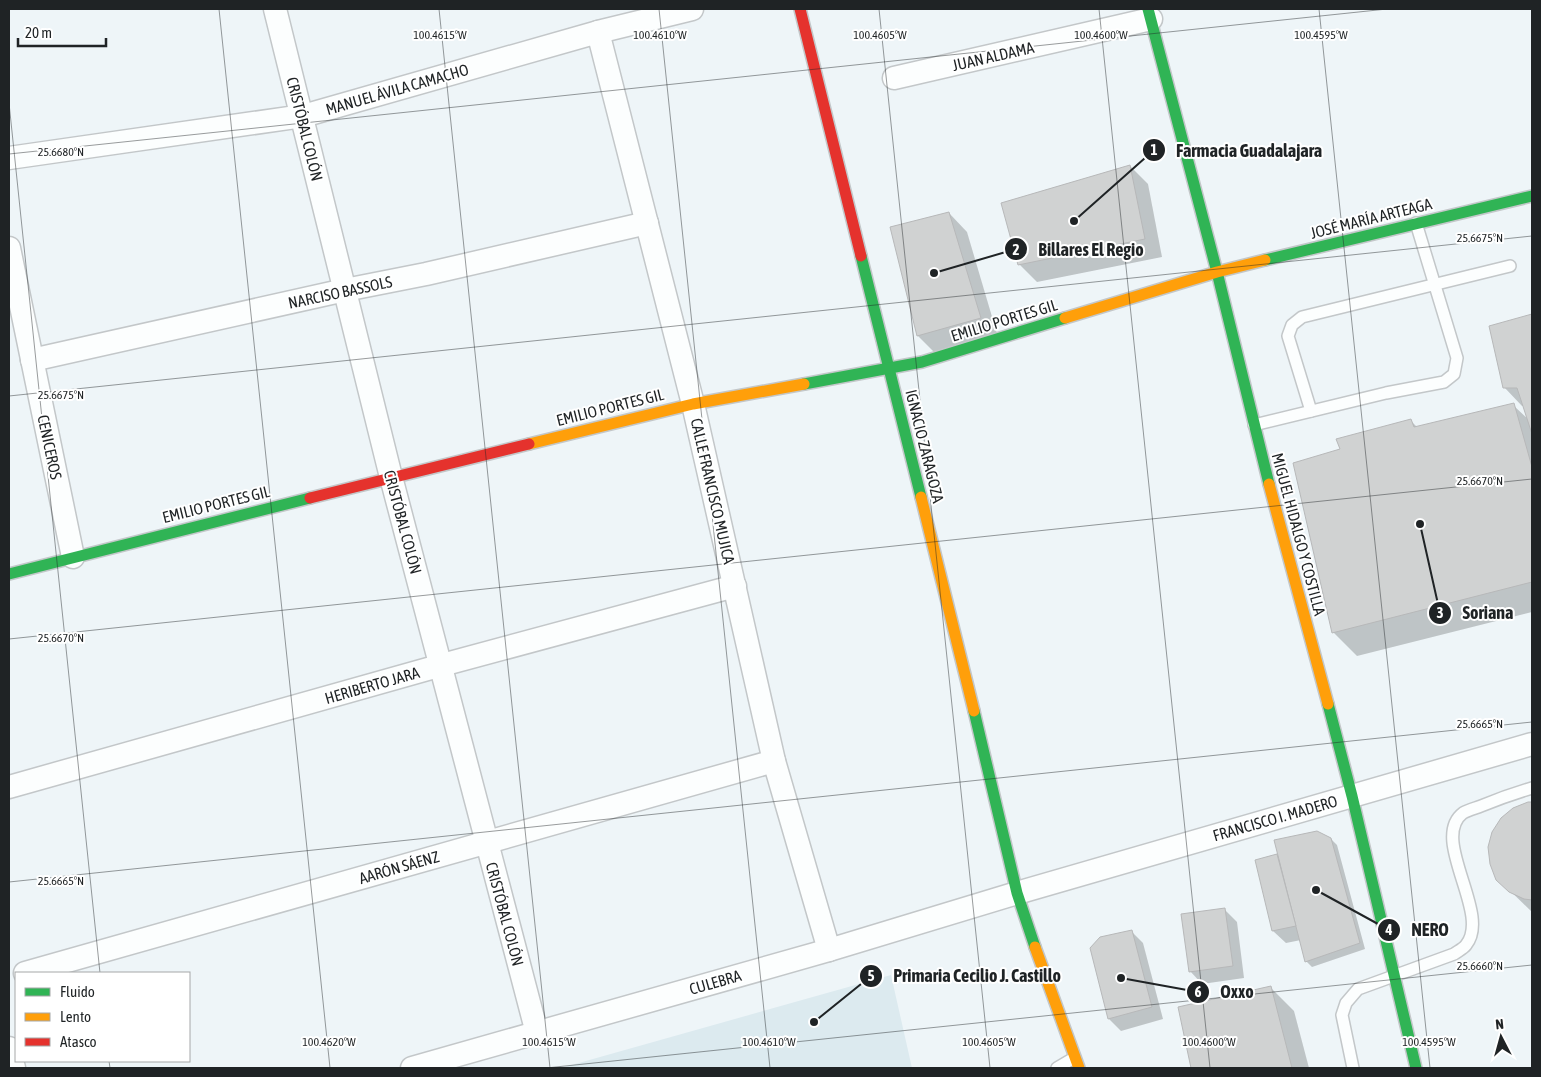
<svg xmlns="http://www.w3.org/2000/svg" width="1541" height="1077" viewBox="0 0 1541 1077" font-family="'Asap Condensed',sans-serif">
<style>
.built{fill:#dceaef}
.shadow{fill:#0003}
.building{fill:#d0d2d2;stroke:#b7b8b9}
.lines{fill:none;stroke-linecap:round;stroke-linejoin:round}
.lane-casing{stroke:#c3c7c9;stroke-width:14}
.street-casing{stroke:#c3c7c9;stroke-width:25}
.fast-casing{stroke:#c3c7c9;stroke-width:14}
.slow-casing{stroke:#c3c7c9;stroke-width:14}
.jam-casing{stroke:#c3c7c9;stroke-width:14}
.lane{stroke:#fcfefe;stroke-width:11}
.street{stroke:#fcfefe;stroke-width:22}
.fast{stroke:#30b455;stroke-width:11}
.slow{stroke:#ff9f0a;stroke-width:11}
.jam{stroke:#e5322d;stroke-width:11}
.ticks{fill:none;stroke:#1f2325;stroke-width:1;stroke-opacity:0.45}
.labels{text-anchor:middle;stroke-width:4;stroke-linejoin:round;paint-order:stroke}
.street-label{font-size:16px;fill:#1f2325;stroke:#fff}
.ticks-label{font-size:12px;text-anchor:middle;fill:#1f2325;stroke:#fff;stroke-width:4;stroke-linejoin:round;paint-order:stroke}
.leader{fill:none;stroke:#1f2325;stroke-width:2}
.callout-dot{fill:#1f2325;stroke:#fff;stroke-width:2}
.mark-label{font-size:15px;text-anchor:middle;font-weight:bold;fill:#fff}
.callout-label{font-size:18px;text-anchor:middle;font-weight:bold;fill:#1f2325;stroke:#fff;stroke-width:4;stroke-linejoin:round;paint-order:stroke}
</style>
<rect width="100%" height="100%" fill="#eef5f8"/>
<!-- built -->
<path class="built" d="M891 975 912 1068H561Z"/>
<!-- shadow -->
<g class="shadow">
<path d="M1130 166 1148 184 1162 257 1037 282 1019 264Z"/>
<path d="M949 213 967 232 998 337 936 354 918 336 891 228Z"/>
<path d="M1532 315V612L1357 656 1333 632 1342 450 1411 421 1418 428 1513 405 1529 420 1524 406H1522L1504 387 1490 327Z"/>
<path d="M1529 803H1532V912L1498 879Z"/>
<path d="M1331 839 1337 845 1365 949 1312 967 1306 961 1301 940 1286 943 1273 931 1256 861Z"/>
<path d="M1224 909 1237 922 1244 978 1202 984 1190 971Z"/>
<path d="M1131 931 1143 943 1163 1019 1121 1031 1109 1019 1091 949Z"/>
<path d="M1271 988 1294 1011 1309 1068H1193L1179 1008Z"/>
</g>
<!-- building -->
<g class="building">
<path d="M1130 165 1145 239 1018 265 1001 203Z"/>
<path d="M949 212 981 318 917 336 890 227Z"/>
<path d="M1532 314V434L1517 388H1503L1489 326Z"/>
<path d="M1514 403 1532 467V582L1332 633 1293 463 1340 449 1336 439 1411 419 1414 427Z"/>
<path d="M1528 802H1532V900L1524 899 1509 892 1496 880 1490 864 1488 847 1492 832 1501 818 1513 808Z"/>
<path d="M1317 831 1331 838 1360 943 1305 962 1274 840Z"/>
<path d="M1277 854 1296 926 1272 931 1255 860Z"/>
<path d="M1225 908 1233 966 1189 972 1181 914Z"/>
<path d="M1132 930 1152 1007 1108 1019 1090 948 1100 937Z"/>
<path d="M1271 986 1292 1068H1191L1178 1007Z"/>
</g>
<g class="lines">
<defs>
<g id="lane">
<path d="M1311 411 1288 336 1292 325 1302 317 1510 266"/>
<path d="M1254 425 1386 393 1444 382 1454 374 1457 358 1416 223"/>
<path d="M1057 1068 1074 1058"/>
<path d="M1353 1068 1342 1015 1346 1003 1358 989 1454 954C1458 951 1463 949 1466 945 1492 914 1429 839 1463 813 1468 810 1476 808 1481 806 1498 799 1515 793 1532 788"/>
</g>
<g id="street">
<path d="M275 9 391 477 537 1033"/>
<path d="M598 32 693 404 774 761 829 950"/>
<path d="M894 78 1151 19"/>
<path d="M9 158 303 116 598 32 692 9"/>
<path d="M9 248 73 557"/>
<path d="M32 360 345 290 426 274 647 223"/>
<path d="M9 787 442 665 735 586"/>
<path d="M25 973 774 761"/>
<path d="M9 1048 14 1068"/>
<path d="M412 1068 829 950 1017 893 1532 744"/>
</g>
<g id="fast">
<path d="M1148 9 1217 272 1269 484"/>
<path d="M861 256 921 497"/>
<path d="M1265 260 1532 196"/>
<path d="M804 384 922 362 1065 318"/>
<path d="M9 574 310 498"/>
<path d="M1328 704 1352 796 1416 1068"/>
<path d="M974 711 1017 893 1035 947"/>
</g>
<g id="slow">
<path d="M1065 318 1217 272 1265 260"/>
<path d="M529 444 693 404 804 384"/>
<path d="M1269 484 1328 704"/>
<path d="M921 497 974 711"/>
<path d="M1035 947 1079 1068"/>
</g>
<g id="jam">
<path d="M800 9 861 256"/>
<path d="M310 498 529 444"/>
</g>
</defs>
<!-- lane casing -->
<use href="#lane" class="lane-casing"/>
<!-- street casing -->
<use href="#street" class="street-casing"/>
<!-- fast casing -->
<use href="#fast" class="fast-casing"/>
<!-- slow casing -->
<use href="#slow" class="slow-casing"/>
<!-- jam casing -->
<use href="#jam" class="jam-casing"/>
<!-- lane -->
<use href="#lane" class="lane"/>
<!-- street -->
<use href="#street" class="street"/>
<!-- fast -->
<use href="#fast" class="fast"/>
<!-- slow -->
<use href="#slow" class="slow"/>
<!-- jam -->
<use href="#jam" class="jam"/>
</g>
<!-- ticks -->
<path class="ticks" d="M219 9 330 1068M439 9 550 1068M659 9 770 1068M879 9 990 1068M1099 9 1210 1068M1319 9 1430 1068M9 103 100 973M9 154 1387 9M9 396 1532 236M9 639 1532 479M9 882 1532 722M109 1061 110 1068M546 1068 1532 965"/>
<g class="labels">
<!-- street labels -->
<g class="street-label">
<text transform="translate(993 56) rotate(-13)" y="6">JUAN ALDAMA</text>
<text transform="translate(397 89) rotate(-16)" y="6">MANUEL ÁVILA CAMACHO</text>
<text transform="translate(305 129) rotate(76)" y="6">CRISTÓBAL COLÓN</text>
<text transform="translate(1371 218) rotate(-14)" y="6">JOSÉ MARÍA ARTEAGA</text>
<text transform="translate(340 292) rotate(-12)" y="6">NARCISO BASSOLS</text>
<text transform="translate(1004 320) rotate(-17)" y="6">EMILIO PORTES GIL</text>
<text transform="translate(610 407) rotate(-14)" y="6">EMILIO PORTES GIL</text>
<text transform="translate(925 446) rotate(76)" y="6">IGNACIO ZARAGOZA</text>
<text transform="translate(50 447) rotate(78)" y="6">CENICEROS</text>
<text transform="translate(713 491) rotate(77)" y="6">CALLE FRANCISCO MUJICA</text>
<text transform="translate(216 504) rotate(-14)" y="6">EMILIO PORTES GIL</text>
<text transform="translate(403 522) rotate(75)" y="6">CRISTÓBAL COLÓN</text>
<text transform="translate(1299 534) rotate(75)" y="6">MIGUEL HIDALGO Y COSTILLA</text>
<text transform="translate(372 685) rotate(-16)" y="6">HERIBERTO JARA</text>
<text transform="translate(1275 818) rotate(-16)" y="6">FRANCISCO I. MADERO</text>
<text transform="translate(399 867) rotate(-16)" y="6">AARÓN SÁENZ</text>
<text transform="translate(505 914) rotate(75)" y="6">CRISTÓBAL COLÓN</text>
<text transform="translate(715 982) rotate(-16)" y="6">CULEBRA</text>
</g>
</g>
<g class="ticks-label">
<text x="440" y="39">100.4615°W</text>
<text x="660" y="39">100.4610°W</text>
<text x="880" y="39">100.4605°W</text>
<text x="1101" y="39">100.4600°W</text>
<text x="1321" y="39">100.4595°W</text>
<text x="61" y="156">25.6680°N</text>
<text x="1480" y="242">25.6675°N</text>
<text x="61" y="399">25.6675°N</text>
<text x="1480" y="485">25.6670°N</text>
<text x="61" y="642">25.6670°N</text>
<text x="1480" y="728">25.6665°N</text>
<text x="61" y="885">25.6665°N</text>
<text x="1480" y="970">25.6660°N</text>
<text x="329" y="1046">100.4620°W</text>
<text x="549" y="1046">100.4615°W</text>
<text x="769" y="1046">100.4610°W</text>
<text x="989" y="1046">100.4605°W</text>
<text x="1209" y="1046">100.4600°W</text>
<text x="1429" y="1046">100.4595°W</text>
</g>
<!-- callouts -->
<path class="leader" d="M1074 221L1154 150M934 273L1016 249M1420 524L1440 613M1316 890L1389 930M814 1022L871 976M1121 978L1198 992"/>
<g class="callout-dot">
<circle cx="1074" cy="221" r="5"/>
<circle cx="934" cy="273" r="5"/>
<circle cx="1420" cy="524" r="5"/>
<circle cx="1316" cy="890" r="5"/>
<circle cx="814" cy="1022" r="5"/>
<circle cx="1121" cy="978" r="5"/>
<circle cx="1154" cy="150" r="12"/>
<circle cx="1016" cy="249" r="12"/>
<circle cx="1440" cy="613" r="12"/>
<circle cx="1389" cy="930" r="12"/>
<circle cx="871" cy="976" r="12"/>
<circle cx="1198" cy="992" r="12"/>
</g>
<g class="mark-label">
<text x="1154" y="155">1</text>
<text x="1016" y="255">2</text>
<text x="1440" y="618">3</text>
<text x="1389" y="935">4</text>
<text x="871" y="981">5</text>
<text x="1198" y="997">6</text>
</g>
<g class="callout-label">
<text x="1249" y="157">Farmacia Guadalajara</text>
<text x="1091" y="256">Billares El Regio</text>
<text x="1488" y="619">Soriana</text>
<text x="1430" y="936">NERO</text>
<text x="977" y="982">Primaria Cecilio J. Castillo</text>
<text x="1237" y="998">Oxxo</text>
</g>
<!-- border -->
<rect width="1541" height="1077" fill="none" stroke="#1f2325" stroke-width="20"/>
<!-- legend -->
<rect x="15" y="972" width="175" height="90" fill="#ffffff" stroke="#a5a7a8"/>
<rect x="25" y="988" width="25" height="8" fill="#30b455" stroke="#a5a7a8"/>
<text x="60" y="997" font-size="15" fill="#1f2325">Fluido</text>
<rect x="25" y="1013" width="25" height="8" fill="#ff9f0a" stroke="#a5a7a8"/>
<text x="60" y="1022" font-size="15" fill="#1f2325">Lento</text>
<rect x="25" y="1038" width="25" height="8" fill="#e5322d" stroke="#a5a7a8"/>
<text x="60" y="1047" font-size="15" fill="#1f2325">Atasco</text>
<!-- north arrow -->
<g transform="translate(1501 1037) rotate(354)" stroke="#ffffff" stroke-width="4" paint-order="stroke">
<path d="M0-4L9 19L0 12L-9 19Z" fill="#1f2325"/>
<text y="-8" font-size="14" font-weight="bold" text-anchor="middle" fill="#1f2325">N</text>
</g>
<!-- scale -->
<path d="M18 38v8h88v-8" fill="none" stroke="#1f2325" stroke-width="2.5"/>
<text x="25" y="38" font-size="15" fill="#1f2325" stroke="#ffffff" stroke-width="4" paint-order="stroke">20 m</text>
</svg>
